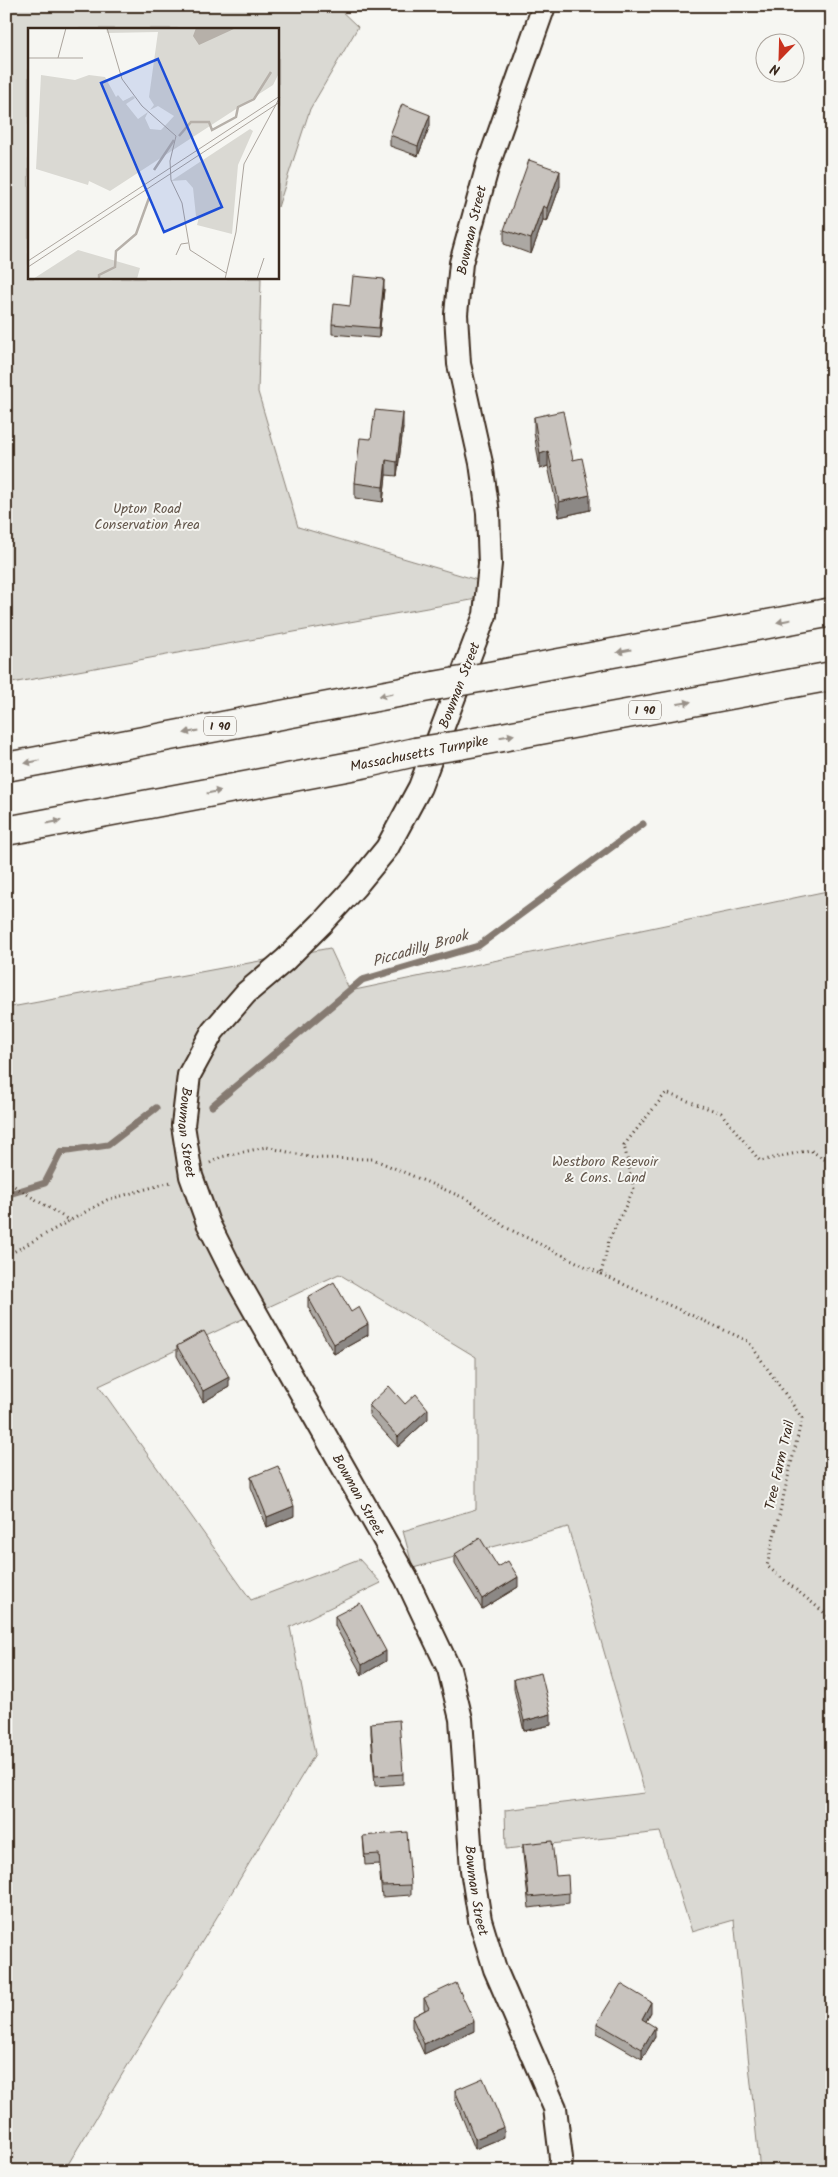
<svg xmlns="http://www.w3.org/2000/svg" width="838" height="2177" viewBox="0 0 838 2177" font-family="Kalam,sans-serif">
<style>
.green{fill:#dad9d3;stroke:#8a8278}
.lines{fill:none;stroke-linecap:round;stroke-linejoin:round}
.stream{stroke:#857a71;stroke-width:7}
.minor-casing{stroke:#3b2a1e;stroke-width:26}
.highway-casing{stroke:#3b2a1e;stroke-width:31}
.path{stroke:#3b2a1e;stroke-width:3;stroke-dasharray:1 4;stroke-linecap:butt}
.minor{stroke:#f6f6f2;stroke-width:22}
.highway{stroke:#f6f6f2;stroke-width:28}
.highway-bridge-casing{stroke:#3b2a1e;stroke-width:31;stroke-linecap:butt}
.highway-bridge{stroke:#f6f6f2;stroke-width:28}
.wall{fill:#aca8a3;stroke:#3b2a1e}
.shaded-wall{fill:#8c8885;stroke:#3b2a1e}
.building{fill:#c8c3be;stroke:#3b2a1e}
.oneway{fill:#989088}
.labels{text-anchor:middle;stroke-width:4;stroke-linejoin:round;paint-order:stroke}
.shield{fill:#f6f6f2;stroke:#73675e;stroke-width:1}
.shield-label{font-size:12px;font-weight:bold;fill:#3b2a1e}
.street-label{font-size:14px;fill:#3b2a1e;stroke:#f6f6f2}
.park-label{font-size:14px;fill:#63564b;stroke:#f6f6f2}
.water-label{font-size:15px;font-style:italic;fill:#605248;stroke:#f6f6f2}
.inset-river{fill:none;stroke:#b6b0a9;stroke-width:2.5}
.inset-road{fill:none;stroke:#aba49d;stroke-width:1}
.view{fill:#1d4ed8;fill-opacity:0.15;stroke:#1d4ed8;stroke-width:2.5}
.inset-edge{fill:none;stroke:#3b2a1e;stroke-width:2.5}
</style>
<rect width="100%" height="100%" fill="#f6f6f2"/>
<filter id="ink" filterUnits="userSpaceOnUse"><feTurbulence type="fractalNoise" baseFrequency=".02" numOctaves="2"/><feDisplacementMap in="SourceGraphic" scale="10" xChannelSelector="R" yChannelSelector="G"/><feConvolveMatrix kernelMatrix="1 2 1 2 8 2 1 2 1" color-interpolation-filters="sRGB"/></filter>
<g filter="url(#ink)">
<!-- green -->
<g class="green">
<path d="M6 6H336L358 27 310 109 278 207V29H29V278H261L258 392 298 527 484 582 488 597 6 684Z"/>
<path d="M832 890V2171H760L734 1920 692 1932 660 1832 506 1849 505 1810 645 1793 568 1527 413 1568 403 1531 476 1509V1357L339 1274 99 1386 251 1600 359 1559 381 1583 290 1627 315 1754 64 2171H6V1008L330 948 350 991Z"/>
</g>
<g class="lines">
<!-- stream -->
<g class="stream">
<path d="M212 1106 362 980 478 946 643 824"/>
<path d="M6 1195 45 1183 61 1152 108 1145 156 1108"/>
</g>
<defs>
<g id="minor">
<path id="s1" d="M544 6 488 165 461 263 456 314 459 364 481 463 488 513 490 564 485 615 420 787 387 848 355 887 321 924 285 960 246 993 213 1031 189 1075 183 1125 191 1176 208 1223 231 1269 406 1578 449 1669 461 1719 472 1870 480 1920 495 1969 555 2108 561 2158 560 2171"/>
</g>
<g id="highway">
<path d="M490 676 832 612"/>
<path d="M459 745 832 676"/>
<path d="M6 767 434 686"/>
<path d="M6 831 367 763 415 752"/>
</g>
</defs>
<!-- minor casing -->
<use href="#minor" class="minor-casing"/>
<!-- highway casing -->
<use href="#highway" class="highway-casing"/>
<!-- path -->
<g class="path">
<path d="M210 1163 221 1157 266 1147 314 1158 373 1159 469 1200 505 1227 601 1274 609 1240 634 1189 624 1145 666 1093 721 1113 760 1161 810 1150 832 1164"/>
<path d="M6 1181 70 1221"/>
<path d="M6 1256 107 1200 171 1182"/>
<path d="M601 1274 748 1341 802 1418 767 1566 832 1619"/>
</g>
<!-- minor -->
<use href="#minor" class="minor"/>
<!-- highway -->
<use href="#highway" class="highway"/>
<defs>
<g id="highway-bridge">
<path d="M434 686 490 676"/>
<path d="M415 752 459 745"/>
</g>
</defs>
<!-- highway-bridge casing -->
<use href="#highway-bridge" class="highway-bridge-casing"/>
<!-- highway-bridge -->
<use href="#highway-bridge" class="highway-bridge"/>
</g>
<!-- wall -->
<g class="wall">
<path d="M627 6H635L634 9Z"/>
<path d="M430 125 418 156 390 146V135Z"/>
<path d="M560 186 547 222 543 221 531 254 504 244V230Z"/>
<path d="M384 289 379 338 332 334V324Z"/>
<path d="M534 417 573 460 590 510 559 517 548 466 540 469 534 432Z"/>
<path d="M403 428 397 476 386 475 383 502 355 498V483L371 439Z"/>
<path d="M308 1297 351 1312 368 1335 334 1354 308 1307Z"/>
<path d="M177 1346 229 1387 203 1402 177 1356Z"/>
<path d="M405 1404 428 1419 398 1447 369 1415V1405Z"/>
<path d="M251 1477 294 1516 267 1527 251 1487Z"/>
<path d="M455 1554 498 1567 518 1587 482 1609 455 1564Z"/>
<path d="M335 1616 386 1661 362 1675 335 1626Z"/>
<path d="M514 1679 551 1725 524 1731 514 1689Z"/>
<path d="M371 1723 403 1774V1784L375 1786 371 1733Z"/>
<path d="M363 1836 411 1885V1895L382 1897 379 1864 365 1865Z"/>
<path d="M523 1844 556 1876 569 1893V1903L529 1908 523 1854Z"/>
<path d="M424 1998 474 2031 424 2054 412 2027V2017L425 2010 424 2008Z"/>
<path d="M651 2012 646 2021 655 2037 642 2059 597 2033V2023Z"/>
<path d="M455 2090 504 2137 475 2149 455 2100Z"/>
</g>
<!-- shaded-wall -->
<g class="shaded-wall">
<path d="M430 115V125L418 156V146Z"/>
<path d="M560 171V186L547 222V208Z"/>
<path d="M543 206V221L531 254V239Z"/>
<path d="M384 279V289L379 338V328Z"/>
<path d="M403 413V428L397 476V462Z"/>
<path d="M548 451V466L540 469V454Z"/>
<path d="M386 460V475L383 502V487Z"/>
<path d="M590 495V510L559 517V502Z"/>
<path d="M368 1324V1335L334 1354V1344Z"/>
<path d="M229 1377V1387L203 1402V1391Z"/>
<path d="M428 1409V1419L398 1447V1437Z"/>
<path d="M294 1506V1516L267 1527V1517Z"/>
<path d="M518 1577V1587L482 1609V1599Z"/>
<path d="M386 1651V1661L362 1675V1665Z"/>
<path d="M551 1714V1725L524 1731V1721Z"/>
<path d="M651 2002V2012L642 2029V2019Z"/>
<path d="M474 2021V2031L424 2054V2044Z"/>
<path d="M655 2027V2037L642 2059V2049Z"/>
<path d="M504 2127V2137L475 2149V2139Z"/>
</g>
<!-- building -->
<g class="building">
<path d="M402 104 430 115 418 146 390 135Z"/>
<path d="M529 160 560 171 547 208 543 206 531 239 504 230Z"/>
<path d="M353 276 384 279 379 328 332 324 334 304 350 306Z"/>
<path d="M375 410 403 413 397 462 386 460 383 487 355 483 360 438 371 439Z"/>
<path d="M563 411 573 460 582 458 590 495 559 502 548 451 540 454 534 417Z"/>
<path d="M334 1282 351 1312 359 1307 368 1324 334 1344 308 1297Z"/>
<path d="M204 1331 229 1377 203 1391 177 1346Z"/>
<path d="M389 1386 405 1404 416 1394 428 1409 398 1437 369 1405Z"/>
<path d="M278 1466 294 1506 267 1517 251 1477Z"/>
<path d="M480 1538 498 1567 508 1561 518 1577 482 1599 455 1554Z"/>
<path d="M360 1603 386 1651 362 1665 335 1616Z"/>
<path d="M541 1673 551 1714 524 1721 514 1679Z"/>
<path d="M399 1720 403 1774 375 1776 371 1723Z"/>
<path d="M407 1832 411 1885 382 1886 379 1854 365 1855 363 1836Z"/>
<path d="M552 1841 556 1876 568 1875 569 1893 529 1897 523 1844Z"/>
<path d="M456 1983 474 2021 424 2044 412 2017 429 2008 424 1998Z"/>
<path d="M621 1984 651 2002 642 2019 655 2027 642 2049 597 2023Z"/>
<path d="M483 2078 504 2127 475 2139 455 2090Z"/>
</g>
<!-- one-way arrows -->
<defs><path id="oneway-solid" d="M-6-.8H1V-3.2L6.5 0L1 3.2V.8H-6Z" transform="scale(1.25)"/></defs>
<g class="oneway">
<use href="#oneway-solid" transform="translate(784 621) rotate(169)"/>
<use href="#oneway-solid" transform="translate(624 651) rotate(169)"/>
<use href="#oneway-solid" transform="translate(386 695) rotate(169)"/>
<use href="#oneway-solid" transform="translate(684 703) rotate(-10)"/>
<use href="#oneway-solid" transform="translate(191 732) rotate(169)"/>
<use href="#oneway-solid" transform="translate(507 736) rotate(-10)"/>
<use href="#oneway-solid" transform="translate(32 762) rotate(169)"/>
<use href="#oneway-solid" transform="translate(214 792) rotate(-11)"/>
<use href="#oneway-solid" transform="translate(54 822) rotate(-11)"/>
</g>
</g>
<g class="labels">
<!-- shield labels -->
<g class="shield">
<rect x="629" y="700.5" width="32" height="19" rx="4"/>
<rect x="204" y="716.5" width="32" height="19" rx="4"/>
</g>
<g class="shield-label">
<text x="645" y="714">I 90</text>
<text x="220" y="730">I 90</text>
</g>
<!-- street labels -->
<g class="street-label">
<text transform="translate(471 230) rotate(-77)" y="5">Bowman Street</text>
<text transform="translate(459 685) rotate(-69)" y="5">Bowman Street</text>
<text transform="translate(419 753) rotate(-11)" y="5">Massachusetts Turnpike</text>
<text dy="5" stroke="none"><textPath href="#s1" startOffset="1240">Bowman Street</textPath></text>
<text transform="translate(779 1465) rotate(-77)" y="5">Tree Farm Trail</text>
<text dy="5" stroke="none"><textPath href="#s1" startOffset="1645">Bowman Street</textPath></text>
<text dy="5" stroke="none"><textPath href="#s1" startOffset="2065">Bowman Street</textPath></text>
</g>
<!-- park labels -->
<g class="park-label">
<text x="147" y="513">Upton Road<tspan x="147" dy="16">Conservation Area</tspan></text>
<text x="605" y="1166">Westboro Resevoir<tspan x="605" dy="16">&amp; Cons. Land</tspan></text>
</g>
<!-- water labels -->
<g class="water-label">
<text transform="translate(420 948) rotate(-16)" y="5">Piccadilly Brook</text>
</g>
</g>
<!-- overview -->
<g transform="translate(28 28)">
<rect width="251" height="251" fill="#f6f6f2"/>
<path d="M78 0H251V45L245 57 82 163 61 153 60 157 8 141 13 47 47 52 61 47 77 49 88 69 90 67 95 73 105 68 107 70 98 76 110 91 120 84 117 90 122 101 133 102 146 88 130 78 122 82 126 77 121 69 130 4 79 5ZM222 101 225 103 210 137 204 206 169 197 171 189 168 188 165 160 158 152 143 153ZM50 222 112 240 109 251H5Z" fill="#dad9d3"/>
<path d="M168 0H208L171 17 165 8Z" fill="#b6b0a9"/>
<path class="inset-river" d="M151 108 163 94H181L184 102 208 89 210 79 226 71 243 44M126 142 146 112M71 251V247L87 239 88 223 108 206 121 170"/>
<path class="inset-road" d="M79 0 94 51 114 78 148 108 142 133 143 152 154 175 162 222 198 245M0 30H55M30 30 38 0M0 57V90M148 227 153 216 160 215M0 233 252 68M0 239 252 74M197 251 208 204 216 136 252 69M229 251 236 230"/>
<path class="view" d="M130 31 194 179 136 204 73 55Z"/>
<rect width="251" height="251" class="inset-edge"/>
</g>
<!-- margin -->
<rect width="838" height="2177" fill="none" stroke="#f6f6f2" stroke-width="25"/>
<rect x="12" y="12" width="813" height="2152" fill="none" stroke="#3b2a1e" stroke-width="2" filter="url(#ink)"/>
<!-- north arrow -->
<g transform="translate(780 58) rotate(203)"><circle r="24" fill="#f6f6f2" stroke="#aba49d"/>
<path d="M0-4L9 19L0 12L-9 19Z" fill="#c8321e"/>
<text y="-8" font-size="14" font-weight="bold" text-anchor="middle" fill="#3b2a1e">N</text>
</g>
</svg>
